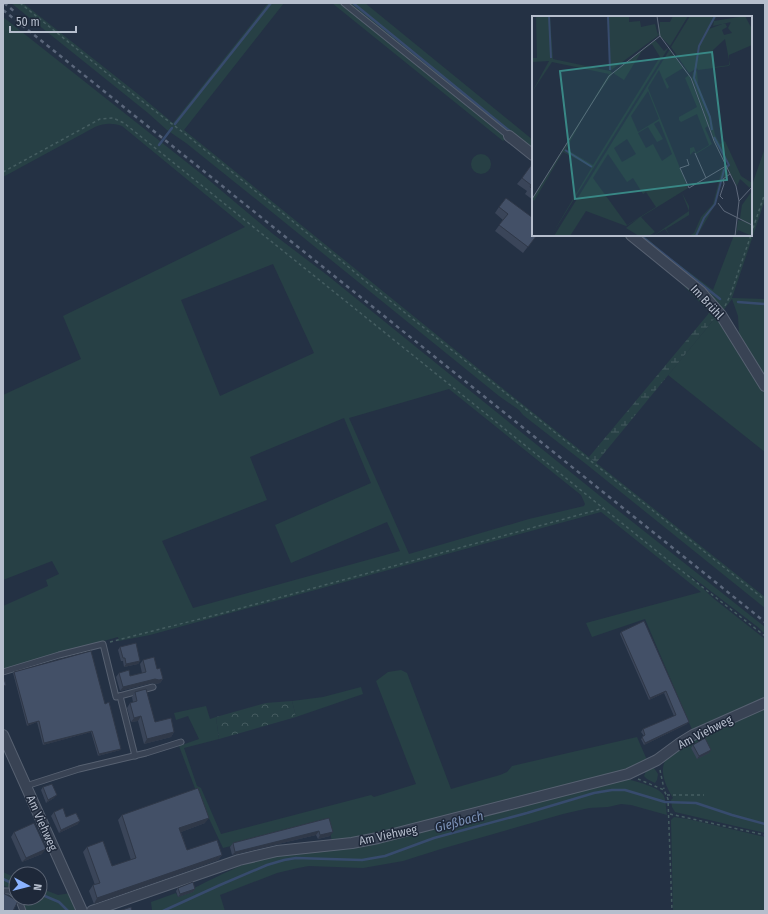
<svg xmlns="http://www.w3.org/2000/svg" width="768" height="914" viewBox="0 0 768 914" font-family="'Fira Sans Condensed',sans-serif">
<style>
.green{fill:#274045;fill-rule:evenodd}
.forest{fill:url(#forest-crowns)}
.wetland{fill:url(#wetland-marsh)}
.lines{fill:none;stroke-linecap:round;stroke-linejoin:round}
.stream{stroke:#374b6d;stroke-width:2.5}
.service-casing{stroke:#576171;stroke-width:7}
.minor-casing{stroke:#576171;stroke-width:12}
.path{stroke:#455d61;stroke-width:1.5;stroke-dasharray:3 3;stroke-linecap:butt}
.service{stroke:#394354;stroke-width:5}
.minor{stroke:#394354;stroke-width:10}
.rail{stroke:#5b677b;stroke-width:2.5;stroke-dasharray:4 4;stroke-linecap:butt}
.wall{fill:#3a4559}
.shaded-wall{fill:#2f3848}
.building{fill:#435067;stroke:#2f3848}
.labels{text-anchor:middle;stroke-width:3;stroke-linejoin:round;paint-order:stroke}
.street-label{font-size:12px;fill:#b6becd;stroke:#1e2839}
.water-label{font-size:13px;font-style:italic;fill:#7c92b7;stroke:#1e2839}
.inset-river{fill:none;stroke:#374b6d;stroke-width:2}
.inset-road{fill:none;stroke:#5e697b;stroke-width:1}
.view{fill:#398886;fill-opacity:0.15;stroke:#398886;stroke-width:2}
.inset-edge{fill:none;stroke:#b6becd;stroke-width:2}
</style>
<defs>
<pattern id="forest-crowns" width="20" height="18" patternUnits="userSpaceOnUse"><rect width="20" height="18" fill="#274045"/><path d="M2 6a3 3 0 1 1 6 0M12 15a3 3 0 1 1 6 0" fill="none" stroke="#445a5f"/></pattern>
<pattern id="wetland-marsh" width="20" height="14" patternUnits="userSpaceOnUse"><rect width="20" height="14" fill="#274045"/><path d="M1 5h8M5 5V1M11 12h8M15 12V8" fill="none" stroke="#445a5f"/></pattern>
</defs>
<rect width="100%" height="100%" fill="#243144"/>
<!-- green -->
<g class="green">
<path d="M11 3H23L143 98 173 123 268 3H284L184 130 516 399 765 597V608L586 464 523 415 519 410 499 396 262 204 186 143 167 130 148 113Z"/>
<path d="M332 3H365L533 140V153L511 135 503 141Z"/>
<path d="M3 17 204 176 273 234 327 275 610 504 765 627V634L759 628 687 573 713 598 765 639V700L693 732 645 619 592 637 586 623 701 592 601 512 150 635 119 641 118 637 3 669V606L48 586 46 580 59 574 52 561 3 580V395L81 359 63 316 245 227 122 126C112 123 105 123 95 127L3 177ZM273 264 314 353 220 396 181 300ZM449 389 581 495 585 504 584 506 529 519 409 554 349 418ZM344 418 371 483 275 525 291 563 387 522 400 551 193 608 162 541 267 500 250 457Z"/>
<path d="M765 148V200L732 298 765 299V378L739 334 738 316 732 299 719 316 765 391V452L668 375 715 318 675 277 622 235H643L665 254 713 290 734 235H751V188Z"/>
<circle cx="481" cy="164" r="10"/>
<path d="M401 670 407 673 451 789 500 775 507 772 512 766 637 737 647 760 634 768 373 835 332 841 327 821 223 848 196 791 179 746 199 739 188 716 176 720 174 713 206 706 210 719 216 717 219 739 184 748 197 786 201 788 221 834 371 795 374 797 416 784 376 681 388 672Z"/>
<path d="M361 687 363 694 296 717 292 701 323 697Z"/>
<path d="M765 707V833L675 812 672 807 671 800 673 798C667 788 659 773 665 761 674 744 745 716 765 707Z"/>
<path d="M651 768H654L658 774 657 780 655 783 647 779 644 776 646 771Z"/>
<path d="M626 779C635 781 660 787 664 796 666 801 666 809 667 815L631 805 621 804 608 807 589 808 563 814 441 849 403 861 363 868 309 866 298 868 277 873 220 895 225 911H151L152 910 151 902 176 893 178 897 193 892 192 889C221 875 251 858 284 853 296 851 309 851 321 851Z"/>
<path d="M674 817 688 819 765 837V911H673L671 820Z"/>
<path d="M3 872 16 878V891L3 885Z"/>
<path d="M40 888 58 895 71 893 76 906 74 911H26L19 898H40Z"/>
</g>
<!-- forest -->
<path class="forest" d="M292 701 296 717 219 739 216 717 266 703Z"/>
<!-- wetland -->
<path class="wetland" d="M710 312 715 318 596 463 589 457Z"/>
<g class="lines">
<!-- stream -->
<g class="stream">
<path d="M353 3 512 133"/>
<path d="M175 124 271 3"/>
<path d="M159 145 172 128"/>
<path d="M640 235 720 299"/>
<path d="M738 302 765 304"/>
<path d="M3 879 16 885"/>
<path d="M40 894 59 902 68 911"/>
<path d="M163 911 220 885 267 865 284 860 296 858 362 860 385 856 434 838 527 813 594 793 612 790H625L665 802 696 803 732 815 765 824"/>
</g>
<defs>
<g id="service">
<path d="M344 3 509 136"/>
<path d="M3 672 59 655 103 644 116 697 153 687"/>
<path d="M120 696 135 756"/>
<path d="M26 786 79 769 146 753 181 742"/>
<path d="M3 891H10L16 896"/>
<path d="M18 898 23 911"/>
</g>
<g id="minor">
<path d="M509 136 533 155"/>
<path d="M631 235 701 292 721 315 765 386"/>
<path d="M3 735 82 911"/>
<path d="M92 911 239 860 277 851 352 843 378 838 628 774 657 760 680 743 693 735 765 703"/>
</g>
</defs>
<!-- service casing -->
<use href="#service" class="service-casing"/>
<!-- minor casing -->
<use href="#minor" class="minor-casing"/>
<!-- path -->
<g class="path">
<path d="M20 3 134 95 184 133 339 259 364 280 765 600"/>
<path d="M3 172 100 119 113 118 124 123 664 557 765 636"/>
<path d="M751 234 765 193"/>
<path d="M725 306 730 296 751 235"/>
<path d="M110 642 227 612 604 508"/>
<path d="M660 770 664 789"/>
<path d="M638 779 664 790 668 799 672 911"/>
<path d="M667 795H704"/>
<path d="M670 814 765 835"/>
</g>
<!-- service -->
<use href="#service" class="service"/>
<!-- minor -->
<use href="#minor" class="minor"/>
<!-- rail -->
<g class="rail">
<path d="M4 3 15 12"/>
<path d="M3 10 765 622"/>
</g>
</g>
<!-- wall -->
<g class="wall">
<path d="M533 164V200L525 194 527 191 517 184 522 178Z"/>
<path d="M499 207 537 235 523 253 495 231 503 220 495 213Z"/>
<path d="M644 621 687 724 644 745 641 739 644 736 641 732 643 729 674 716 664 693 649 700 620 634 621 632Z"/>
<path d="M120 647 140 661 138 664 124 667 123 661H121L118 650Z"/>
<path d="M143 660 157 669 163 679 160 683 156 684 152 683 120 691 116 677 119 673 130 676 142 673 140 664Z"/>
<path d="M14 672 105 704 120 750 98 756 91 732 43 745 37 722 27 726 13 673Z"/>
<path d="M135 692 155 722 174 732 171 737 144 744 138 721 131 722 127 708 130 703 133 702 132 697Z"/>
<path d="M693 745 709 753 697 759 691 748Z"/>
<path d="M43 787 54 798 46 803 41 790Z"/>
<path d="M54 812 66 817 78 824 59 833 51 816Z"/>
<path d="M122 815 205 823 181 832 187 850 222 855 218 860 94 904 89 891 93 885H95L83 852 87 847 112 866 131 860 118 820Z"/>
<path d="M329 818 330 836 318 839 316 835 232 855 230 847 233 843Z"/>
<path d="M14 832 42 854 22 862 11 837Z"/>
<path d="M178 888 195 889 193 892 178 897 176 891Z"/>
</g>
<!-- shaded-wall -->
<g class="shaded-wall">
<path d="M140 661 138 664 124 667 126 664Z"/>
<path d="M155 679H163L160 683 156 684 152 683 120 691 123 687Z"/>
<path d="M666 691 664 693 649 700 650 698Z"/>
<path d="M141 716 138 721 131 722 134 718Z"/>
<path d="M39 721 37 722 27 726 28 724Z"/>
<path d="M689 722 687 724 644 745 645 743Z"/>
<path d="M92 731 91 732 43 745 44 743Z"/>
<path d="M174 732 171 737 144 744 147 739Z"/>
<path d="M121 749 120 750 98 756 99 754Z"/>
<path d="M711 750 709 753 697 759 699 756Z"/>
<path d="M57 795 54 798 46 803 48 800Z"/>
<path d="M209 818 205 823 176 834 179 828Z"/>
<path d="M80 821 78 824 59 833 61 830Z"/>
<path d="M319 831 316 835 232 855 235 852Z"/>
<path d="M333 832 330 836 318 839 320 835Z"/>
<path d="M46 849 42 854 22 862 26 858Z"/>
<path d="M222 855 218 860 94 904 97 898Z"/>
<path d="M195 889 193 892 178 897 180 894Z"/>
</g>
<!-- building -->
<g class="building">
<path d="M532 164H533V190L530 187 531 185 522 178Z"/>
<path d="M506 198 533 218V235H537L528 247 499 225 508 214 499 207Z"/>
<path d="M644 621 689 722 645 743 642 737 645 735 643 729 676 715 666 691 650 698 621 632Z"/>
<path d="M136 643 140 661 126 664 125 658H123L120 647Z"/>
<path d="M91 651 105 704 109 702 121 749 99 754 92 731 44 743 39 721 28 724 14 672Z"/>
<path d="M154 657 157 669 160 668 163 679 159 680 155 679 123 687 119 673 129 670 130 676 146 672 143 660Z"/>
<path d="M3 676 6 685 3 686Z"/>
<path d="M146 689 155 722 171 718 174 732 147 739 141 716 134 718 130 703 137 701 135 692Z"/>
<path d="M705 738 711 750 699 756 693 745Z"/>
<path d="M52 784 57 795 48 800 43 787Z"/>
<path d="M198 788 209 818 179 828 187 850 217 840 222 855 97 898 93 885 100 883 87 847 103 841 112 866 136 858 122 815Z"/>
<path d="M63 808 66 817 76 813 80 821 61 830 54 812Z"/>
<path d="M329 818 333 832 320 835 319 831 235 852 233 843Z"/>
<path d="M34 823 46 849 26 858 14 832Z"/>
<path d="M193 882 195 889 180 894 178 888Z"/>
<path d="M3 893 18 901 13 911H3Z"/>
<path d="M131 907 132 911H119Z"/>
</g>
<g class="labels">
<!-- street labels -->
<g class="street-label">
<text transform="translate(707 302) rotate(47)" y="4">Im Brühl</text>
<text transform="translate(705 732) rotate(-27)" y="4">Am Viehweg</text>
<text transform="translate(42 823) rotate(66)" y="4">Am Viehweg</text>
<text transform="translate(388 835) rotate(-12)" y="4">Am Viehweg</text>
</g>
<!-- water labels -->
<g class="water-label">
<text transform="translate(459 821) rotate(-15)" y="5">Gießbach</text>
</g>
</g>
<!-- overview -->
<g transform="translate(532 16)">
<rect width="220" height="220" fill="#243144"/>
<path d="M4 0H18L21 43 78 55 75 0H97V6L108 5 109 11 123 8 126 19 128 6H138L141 0H156L138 30 127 19 78 55 81 57 123 24 132 35 137 31 19 220 60 151 31 136 2 185 0 183 77 58 20 46 0 76 17 45 0 46V42H5ZM120 28 128 41 61 149 34 133 55 95 81 57 92 64 110 35ZM158 0H185L177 13 193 7 195 11 190 14 192 19 200 17 196 12 199 6 208 4 181 10 182 5 213 0 220 13V29L197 39V50L166 54 165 52 157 57 139 31ZM193 23 198 49 183 51 181 34ZM138 33 140 37 136 40 141 38 151 52 133 63 137 71 135 73 127 54 116 72 156 172 109 201 123 216 117 220H107L94 212 107 202 94 210 54 195 38 220H22ZM116 75 127 103 106 116 99 100ZM127 105 140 138 130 145 121 128 114 132 106 117 116 111 125 126 131 123 122 108ZM95 123 104 138 90 146 82 132ZM76 138 95 166 101 162 111 178 114 176 124 191 95 209 61 162ZM165 55 166 68 179 101 183 119 188 128 193 125 209 160 220 167 218 172 208 163 205 170 194 149 196 147 194 142 183 126 160 63 161 56ZM157 59 176 110 173 112 180 128 164 138 162 135 158 139V132L162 131 164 137 177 129 165 98 149 106 147 104V101L165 91 153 62ZM194 152 197 158 191 162 184 187 165 220H157L162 217 169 201 181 188 190 153ZM220 175V220L206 214 204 220 206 204 210 205 208 202 210 189ZM150 177 157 190V199L134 213 138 220 133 213 121 220 157 195Z" fill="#274045" fill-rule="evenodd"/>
<path class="inset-river" d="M17 0 19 42M76 0 78 54M180 114 178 101 162 62 167 30 183 0M33 134 60 151M164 220 172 202 183 188 192 154 197 149 182 121"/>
<path class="inset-road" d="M125 0 128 20 159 62 182 125 204 170 207 185M163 137 174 162M155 143 157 149 148 152 157 172 194 150M0 183 77 60 128 20M191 183 188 180 192 168 191 163 198 158M186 187 192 195 220 209M203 220 207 185 220 171"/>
<path class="view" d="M180 36 195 164 43 183 28 55Z"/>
<rect width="220" height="220" class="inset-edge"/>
</g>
<!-- border -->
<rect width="768" height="914" fill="none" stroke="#b6becd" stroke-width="8"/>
<!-- north arrow -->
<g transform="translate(28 886) rotate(97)"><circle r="19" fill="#1e2839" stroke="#5b6474"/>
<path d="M0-3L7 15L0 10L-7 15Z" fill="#8ab2ff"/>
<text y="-6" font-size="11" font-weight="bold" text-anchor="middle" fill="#b6becd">N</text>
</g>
<!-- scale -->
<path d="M10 26v6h66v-6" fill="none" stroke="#b6becd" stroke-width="2"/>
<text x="16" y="26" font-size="12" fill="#b6becd" stroke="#1e2839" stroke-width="3" paint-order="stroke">50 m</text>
</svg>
